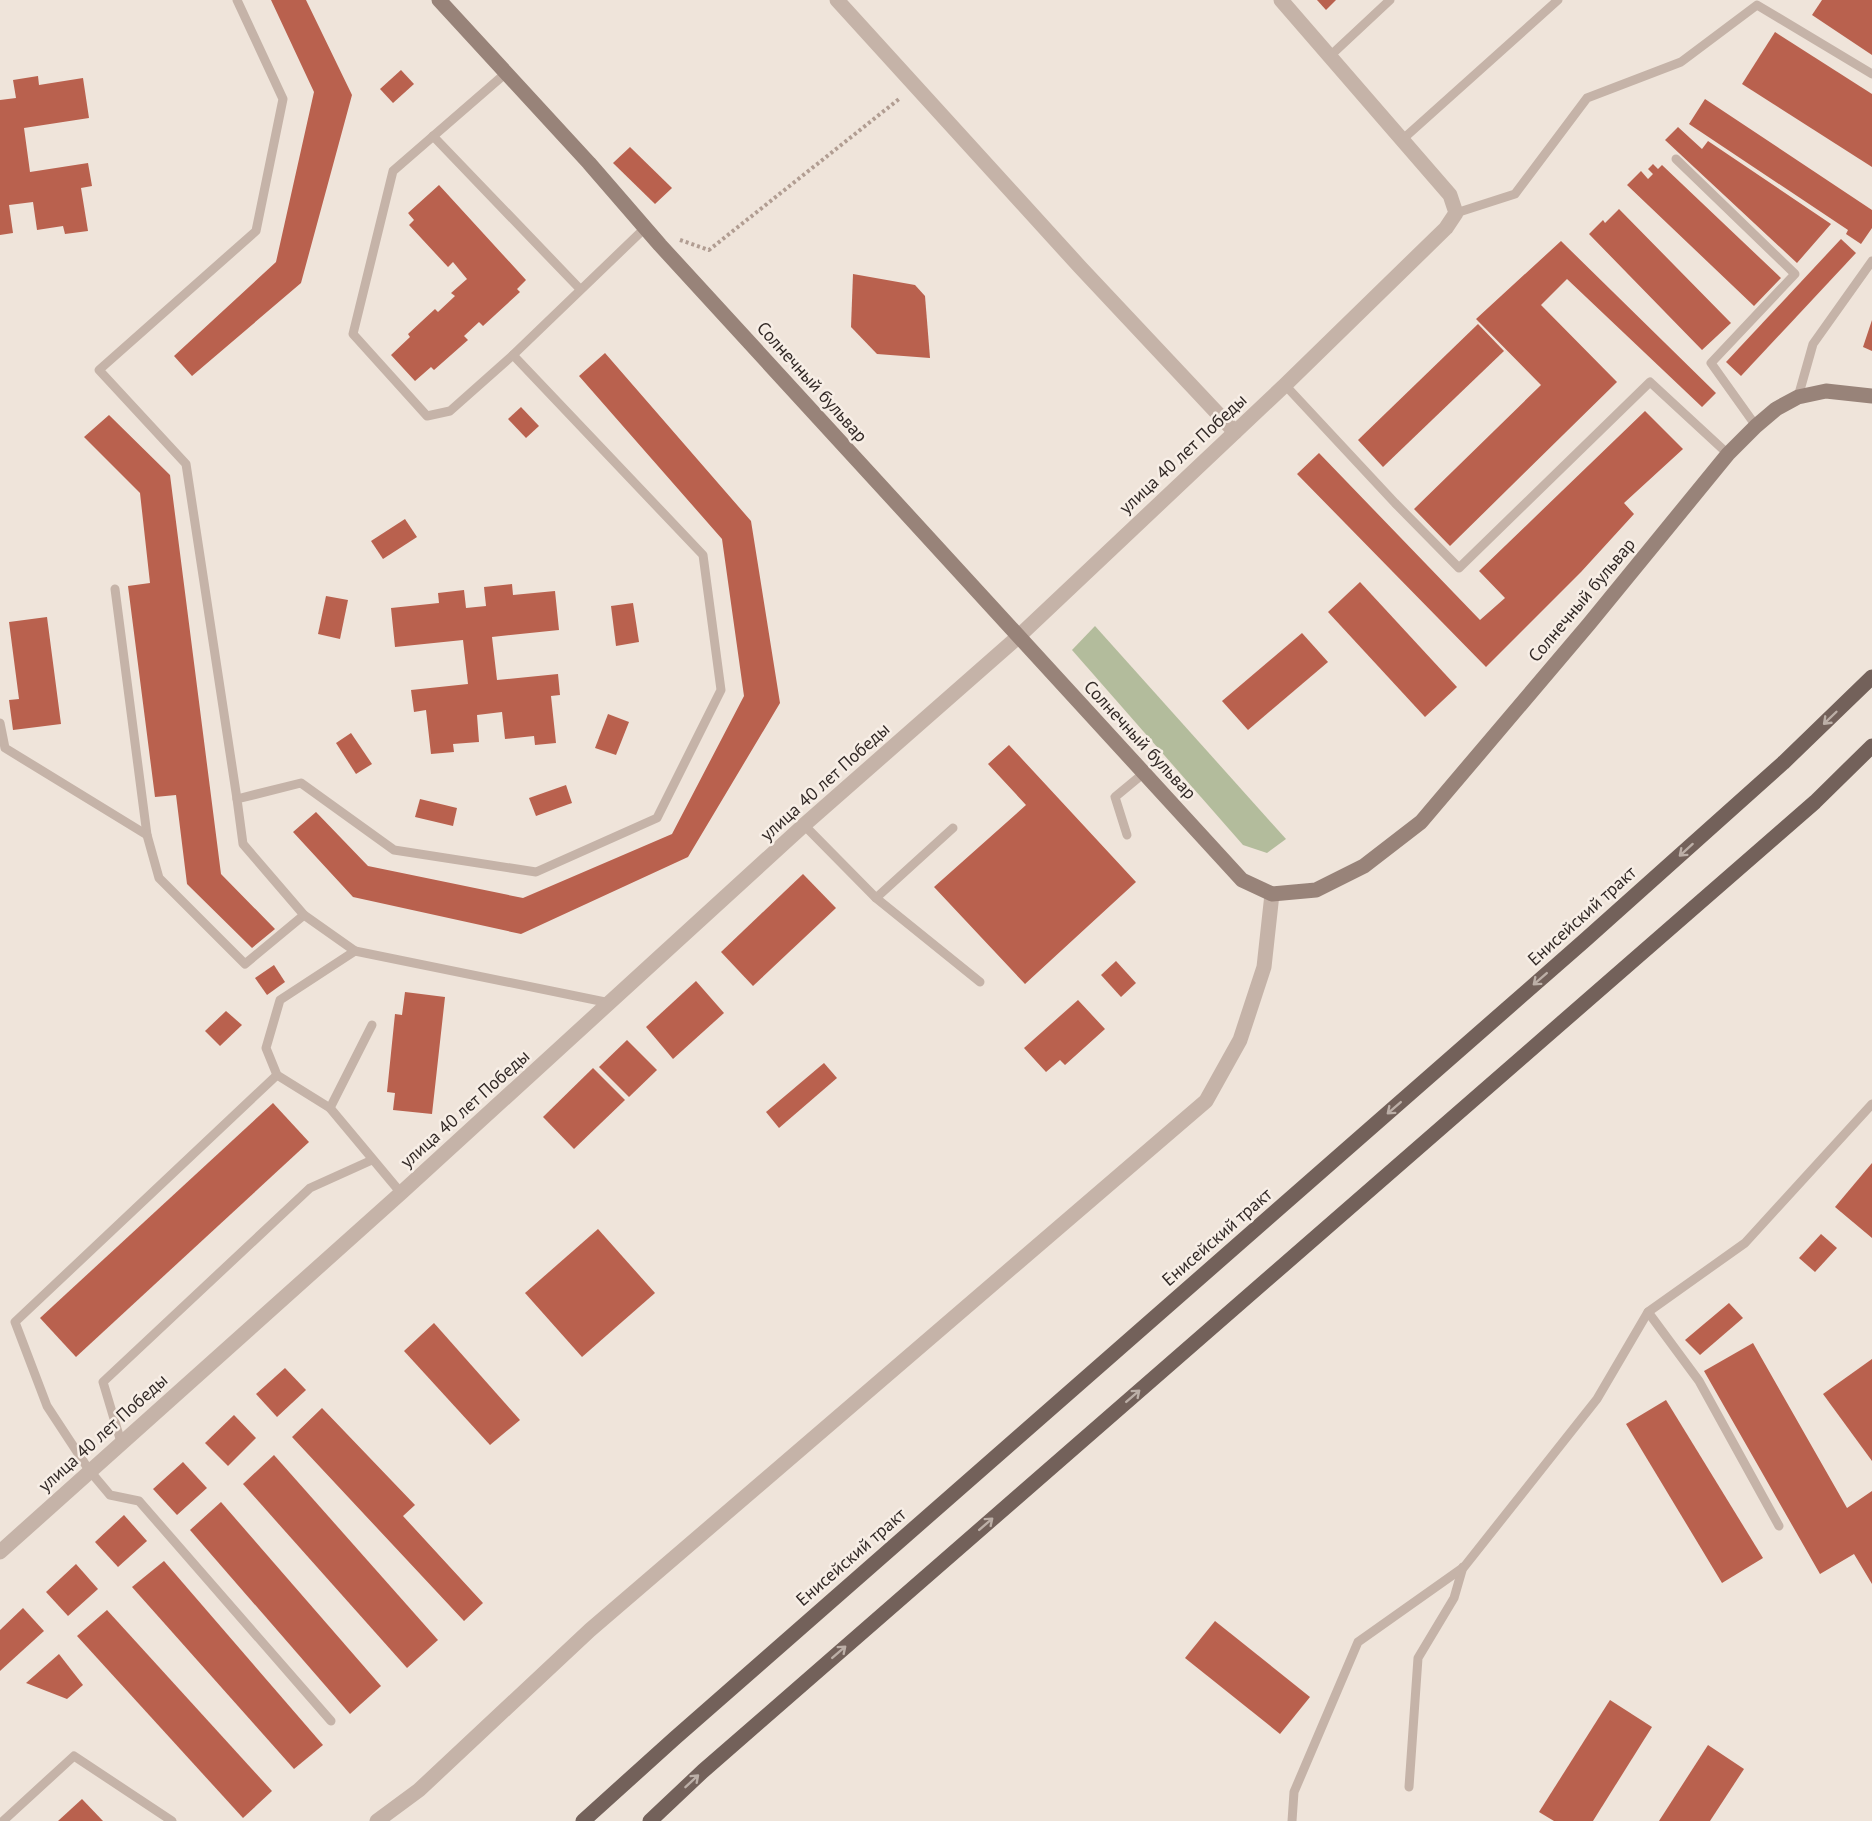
<svg xmlns="http://www.w3.org/2000/svg" width="1872" height="1821" viewBox="0 0 1872 1821" font-family="'PT Sans',sans-serif">
<style>
.green{fill:#b3bc9c}
.building{fill:#b9614e}
.lines{fill:none;stroke-linecap:round;stroke-linejoin:round}
.path{stroke:#b19d92;stroke-width:4;stroke-dasharray:3 3;stroke-linecap:butt}
.service{stroke:#c5b3a8;stroke-width:9}
.minor{stroke:#c5b3a8;stroke-width:15}
.tertiary{stroke:#c5b3a8;stroke-width:15}
.secondary{stroke:#988379;stroke-width:15}
.primary{stroke:#73615a;stroke-width:15}
.oneway{stroke:#bcafa7}
.labels{text-anchor:middle;stroke-width:5;stroke-linejoin:round;paint-order:stroke}
.street-label{font-size:18px;fill:#332a27;stroke:#f7eee6}
</style>
<rect width="100%" height="100%" fill="#efe4da"/>
<!-- green -->
<path class="green" d="M1095 626 1286 839 1267 853 1243 845 1072 650Z"/>
<!-- building -->
<g class="building">
<path d="M271 0H306L352 95 301 283 192 376 174 356 276 262 314 92Z"/>
<path d="M1317 0H1336L1326 10Z"/>
<path d="M1822 0H1872V55L1812 15Z"/>
<path d="M1775 32 1872 94V167L1742 84Z"/>
<path d="M401 70 414 84 393 103 380 89Z"/>
<path d="M38 76 39 85 83 78 89 118 24 128 30 172 88 163 92 186 81 188 88 231 65 234 63 226 37 230 33 202 9 205 13 233 0 235V100L16 98 13 80Z"/>
<path d="M1705 99 1872 210V228L1861 244 1846 234 1848 230 1689 124Z"/>
<path d="M1678 127 1702 149 1708 141 1831 224 1797 263 1665 140Z"/>
<path d="M630 147 672 188 655 204 613 163Z"/>
<path d="M1653 164 1658 169 1662 165 1781 278 1754 306 1627 185 1641 171 1648 179 1653 174 1648 169Z"/>
<path d="M439 185 526 280 517 289 520 292 483 326 479 322 464 336 468 340 434 370 431 367 415 381 391 355 410 337 408 334 435 309 438 312 455 296 451 293 467 279 453 262 448 267 409 225 414 220 408 213Z"/>
<path d="M1619 209 1731 323 1702 350 1589 234 1603 220 1605 223Z"/>
<path d="M1841 239 1856 253 1741 376 1726 362Z"/>
<path d="M1561 241 1716 393 1702 407 1567 279 1541 305 1617 382 1450 546 1414 509 1541 385 1476 319Z"/>
<path d="M853 274 915 285 925 296 930 358 877 354 851 327Z"/>
<path d="M1872 320V351L1863 347Z"/>
<path d="M1478 324 1504 351 1383 467 1358 440Z"/>
<path d="M605 353 751 521 780 703 688 857 521 934 353 897 293 832 316 812 368 866 523 898 672 834 744 696 722 539 579 376Z"/>
<path d="M521 407 539 426 526 438 508 419Z"/>
<path d="M1645 411 1683 449 1624 503 1634 514 1581 572 1486 667 1297 474 1319 453 1480 620 1505 598 1479 571Z"/>
<path d="M109 415 170 475 221 874 275 929 252 948 187 884 176 795 155 797 128 586 150 583 140 493 84 437Z"/>
<path d="M405 519 417 537 383 559 371 541Z"/>
<path d="M1360 582 1457 687 1425 717 1328 612Z"/>
<path d="M512 584 513 595 555 591 559 630 492 637 497 680 558 674 560 695 551 696 556 743 535 745 534 736 505 739 502 712 477 715 479 742 453 744 454 752 431 754 426 710 414 712 411 690 468 684 463 640 395 647 391 608 439 603 438 593 464 590 466 608 486 606 484 587Z"/>
<path d="M326 596 348 600 340 639 318 634Z"/>
<path d="M633 603 639 642 616 646 611 606Z"/>
<path d="M47 617 61 724 13 730 9 700 19 699 9 622Z"/>
<path d="M1302 633 1328 662 1248 730 1222 701Z"/>
<path d="M608 714 629 722 616 755 595 748Z"/>
<path d="M351 733 372 764 356 774 336 743Z"/>
<path d="M1009 745 1136 882 1025 984 934 887 1026 805 988 764Z"/>
<path d="M566 785 572 803 536 816 529 798Z"/>
<path d="M420 799 457 808 453 826 415 817Z"/>
<path d="M803 874 836 908 753 986 721 952Z"/>
<path d="M1116 961 1136 983 1121 997 1101 975Z"/>
<path d="M274 965 285 982 267 995 255 978Z"/>
<path d="M696 981 724 1013 673 1059 646 1027Z"/>
<path d="M405 992 445 997 432 1114 393 1110 395 1093 387 1092 395 1014 402 1015Z"/>
<path d="M1078 1000 1105 1029 1065 1065 1060 1060 1046 1072 1024 1048Z"/>
<path d="M226 1011 242 1025 220 1046 205 1031Z"/>
<path d="M627 1040 657 1070 629 1097 599 1067Z"/>
<path d="M824 1063 837 1078 779 1128 766 1112Z"/>
<path d="M593 1068 625 1100 574 1149 543 1117Z"/>
<path d="M273 1103 309 1142 76 1357 40 1318Z"/>
<path d="M1872 1163V1238L1835 1207Z"/>
<path d="M598 1229 655 1293 582 1357 525 1293Z"/>
<path d="M1821 1234 1837 1248 1815 1272 1799 1258Z"/>
<path d="M1729 1303 1743 1318 1700 1355 1685 1340Z"/>
<path d="M434 1323 520 1420 490 1445 404 1351Z"/>
<path d="M1753 1343 1847 1508 1872 1491V1584L1854 1554 1820 1574 1704 1371Z"/>
<path d="M1872 1359V1461L1823 1394Z"/>
<path d="M285 1368 306 1390 277 1417 256 1394Z"/>
<path d="M1666 1400 1763 1558 1722 1583 1626 1424Z"/>
<path d="M322 1408 415 1505 403 1516 483 1603 464 1621 292 1437Z"/>
<path d="M234 1415 256 1438 228 1466 205 1443Z"/>
<path d="M274 1455 438 1640 407 1668 243 1484Z"/>
<path d="M183 1462 207 1488 177 1515 153 1489Z"/>
<path d="M221 1502 381 1686 350 1714 190 1530Z"/>
<path d="M124 1515 147 1541 118 1567 95 1542Z"/>
<path d="M164 1561 323 1745 294 1769 132 1587Z"/>
<path d="M76 1564 98 1589 68 1616 46 1592Z"/>
<path d="M23 1608 44 1631 0 1671V1630Z"/>
<path d="M107 1610 272 1791 243 1818 77 1636Z"/>
<path d="M1215 1621 1310 1697 1280 1734 1185 1658Z"/>
<path d="M59 1654 83 1685 67 1699 26 1683Z"/>
<path d="M1610 1700 1652 1727 1593 1821H1554L1539 1812Z"/>
<path d="M1708 1745 1744 1769 1710 1821H1659Z"/>
<path d="M82 1799 103 1821H58Z"/>
</g>
<g class="lines">
<!-- path -->
<path class="path" d="M680 240 709 250 899 99"/>
<!-- service -->
<g class="service">
<path d="M237 0 283 99 256 231 99 370 186 464 237 799"/>
<path d="M1330 56 1390 0"/>
<path d="M506 73 393 171 353 334 427 416 450 411 513 355 645 228"/>
<path d="M433 136 580 289"/>
<path d="M1403 139 1558 0"/>
<path d="M1676 159 1795 274 1711 363 1756 426"/>
<path d="M1456 213 1515 194 1587 98 1681 62 1757 5 1872 74"/>
<path d="M1285 385 1395 503 1459 568 1650 382 1728 454"/>
<path d="M1798 397 1813 344 1872 261"/>
<path d="M115 589 147 835 159 878 245 964 304 915"/>
<path d="M0 723 5 748 147 835"/>
<path d="M804 825 876 898 980 982"/>
<path d="M1127 835 1115 797 1144 773"/>
<path d="M876 898 953 828"/>
<path d="M355 951 304 915 243 844 237 799 301 783 394 850 536 872 657 818 721 690 703 555 513 355"/>
<path d="M277 1075 15 1322 47 1406 89 1470 110 1495 139 1501 331 1721"/>
<path d="M330 1108 372 1025"/>
<path d="M401 1193 330 1108 277 1075 266 1048 280 1000 355 951 610 1003"/>
<path d="M1648 1312 1699 1381 1779 1526"/>
<path d="M121 1442 103 1382 310 1188 372 1160"/>
<path d="M1409 1787 1418 1658 1454 1598 1463 1567"/>
<path d="M3 1821 74 1756 172 1821"/>
<path d="M1292 1821 1294 1792 1358 1642 1464 1567 1597 1399 1648 1312 1745 1243 1872 1104"/>
</g>
<!-- minor -->
<g class="minor">
<path d="M837 0 1080 267 1235 432"/>
<path d="M1018 637 1285 385 1446 228 1456 213 1450 195 1281 0"/>
<path d="M377 1821 419 1790 590 1630 1206 1101 1240 1040 1264 967 1272 894"/>
</g>
<!-- tertiary -->
<path class="tertiary" d="M0 1552 401 1193 804 825 1018 637"/>
<!-- secondary -->
<path class="secondary" d="M439 0 589 163 660 245 1242 880 1272 894 1316 890 1364 866 1421 822 1589 624 1728 454 1756 426 1776 409 1798 397 1826 391 1872 396"/>
<!-- primary -->
<g class="primary">
<path d="M583 1821 675 1738 1584 941 1783 763 1872 677"/>
<path d="M650 1821 703 1771 1815 802 1872 746"/>
</g>
</g>
<!-- one-way arrows -->
<defs><path id="oneway-shaft" d="M-6 0H5M1.5-3L5.5 0L1.5 3" fill="none" stroke-width="1.6" stroke-linecap="round" stroke-linejoin="round" transform="scale(1.5)"/></defs>
<g class="oneway">
<use href="#oneway-shaft" transform="translate(1830 718) rotate(136)"/>
<use href="#oneway-shaft" transform="translate(1686 850) rotate(138)"/>
<use href="#oneway-shaft" transform="translate(1540 979) rotate(139)"/>
<use href="#oneway-shaft" transform="translate(1394 1108) rotate(139)"/>
<use href="#oneway-shaft" transform="translate(1133 1396) rotate(-41)"/>
<use href="#oneway-shaft" transform="translate(986 1524) rotate(-41)"/>
<use href="#oneway-shaft" transform="translate(839 1652) rotate(-41)"/>
<use href="#oneway-shaft" transform="translate(692 1781) rotate(-43)"/>
</g>
<g class="labels">
<!-- street labels -->
<g class="street-label">
<text transform="translate(812 382) rotate(48)" y="6">Солнечный бульвар</text>
<text transform="translate(1183 454) rotate(-43)" y="6">улица 40 лет Победы</text>
<text transform="translate(1582 600) rotate(-50)" y="6">Солнечный бульвар</text>
<text transform="translate(1140 740) rotate(47)" y="6">Солнечный бульвар</text>
<text transform="translate(825 782) rotate(-42)" y="6">улица 40 лет Победы</text>
<text transform="translate(1582 916) rotate(-42)" y="6">Енисейский тракт</text>
<text transform="translate(465 1109) rotate(-42)" y="6">улица 40 лет Победы</text>
<text transform="translate(1217 1237) rotate(-41)" y="6">Енисейский тракт</text>
<text transform="translate(103 1433) rotate(-42)" y="6">улица 40 лет Победы</text>
<text transform="translate(851 1557) rotate(-41)" y="6">Енисейский тракт</text>
</g>
</g>
</svg>
